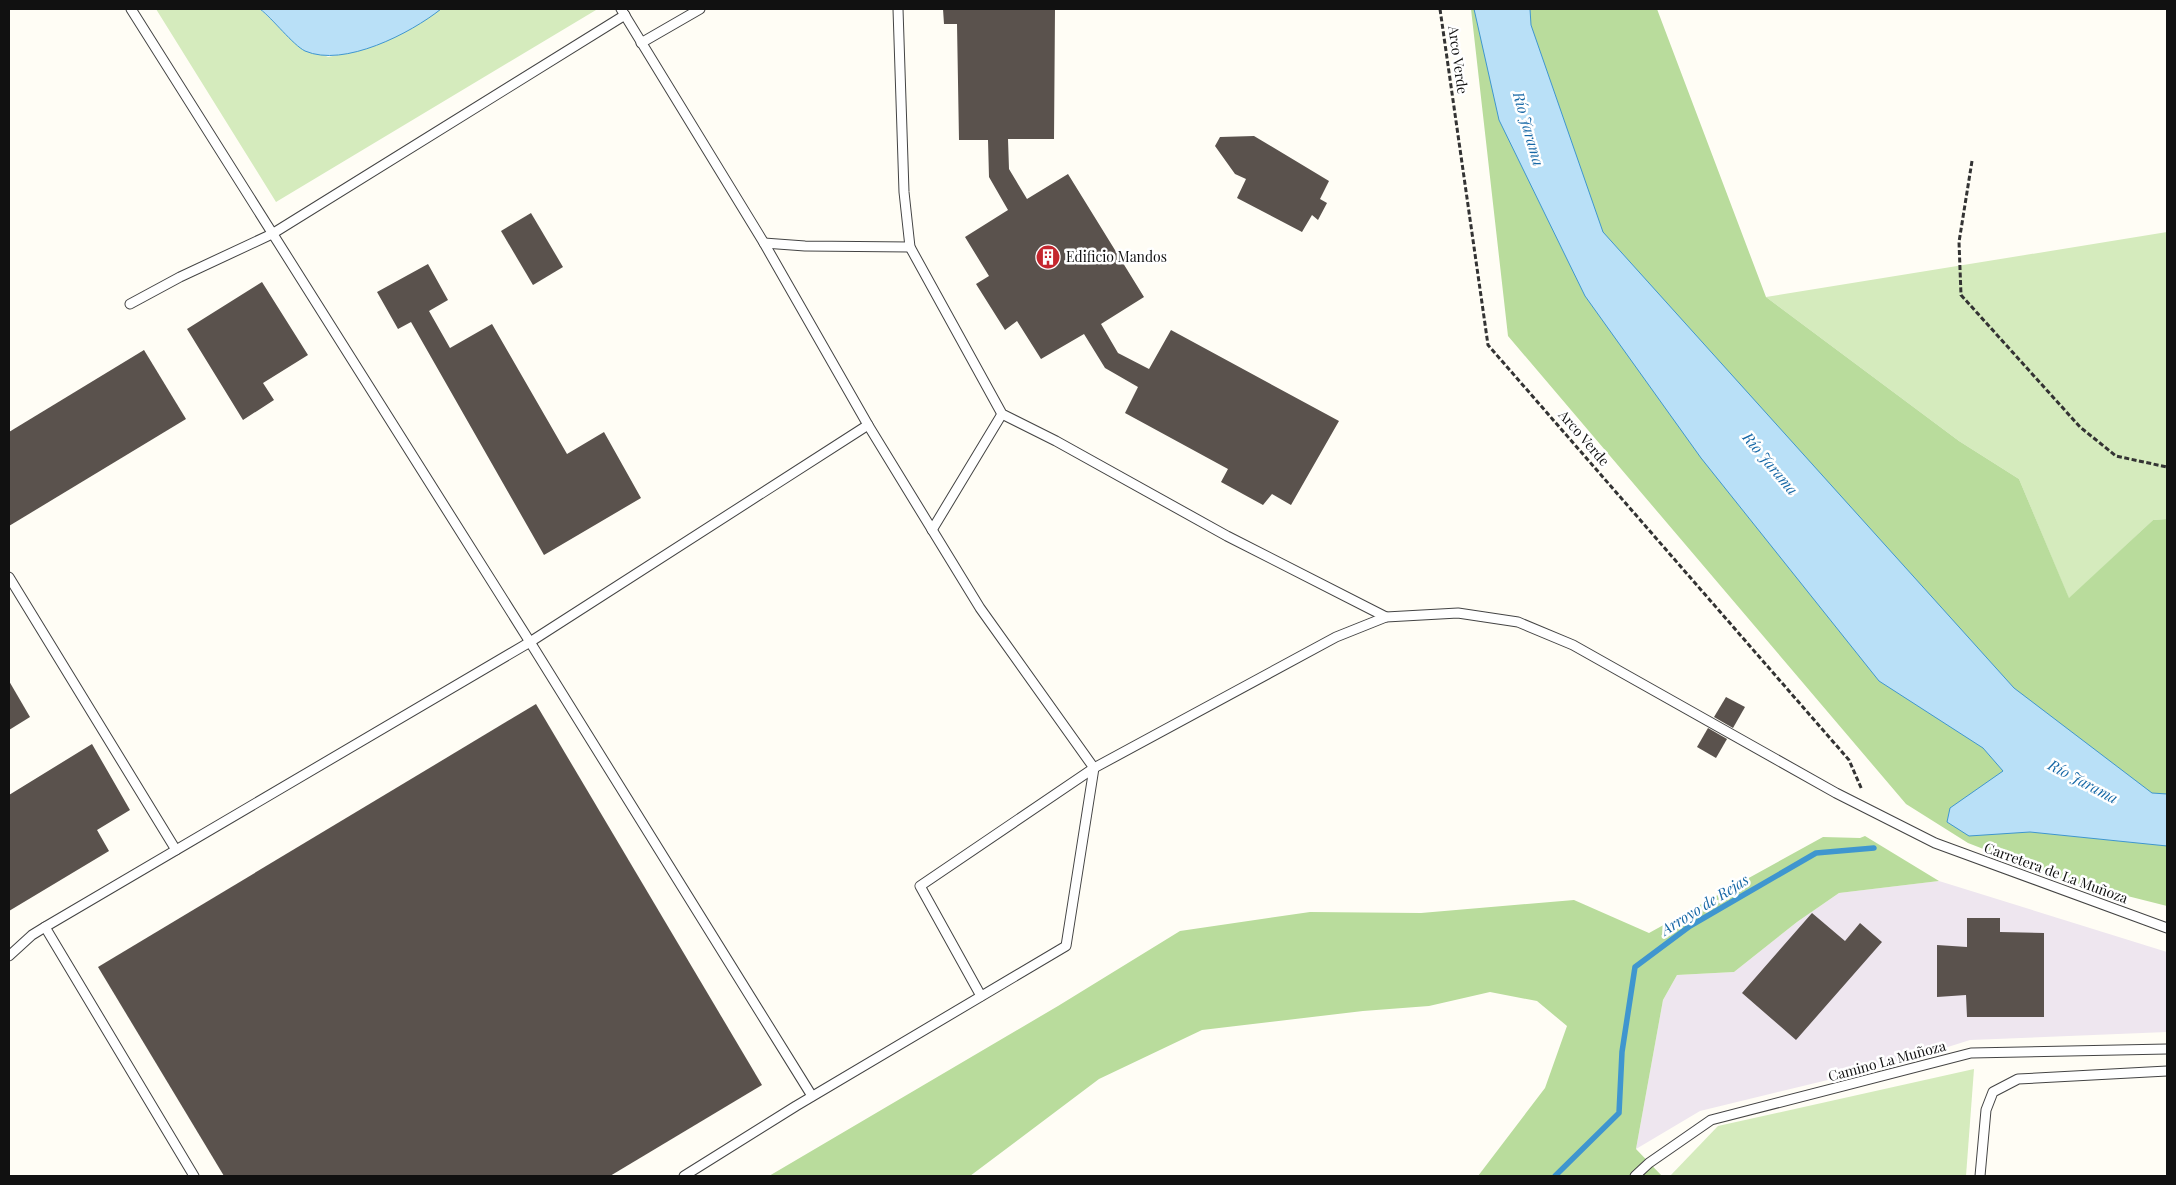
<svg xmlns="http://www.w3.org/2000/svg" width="2176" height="1185" viewBox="0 0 2176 1185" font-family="'Playfair Display',serif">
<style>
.industrial{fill:#eee6ef}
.green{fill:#d5ebbd}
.forest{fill:#b9dc9c}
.water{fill:#b9e0f7;stroke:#3f96cf}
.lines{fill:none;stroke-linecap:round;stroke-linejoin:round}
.stream{stroke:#3f96cf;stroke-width:5.5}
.building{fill:#5a524d}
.service-casing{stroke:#444;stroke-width:11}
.path{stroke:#333;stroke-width:3;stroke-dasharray:5 2.5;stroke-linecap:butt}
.service{stroke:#fff;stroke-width:9}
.labels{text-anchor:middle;stroke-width:5;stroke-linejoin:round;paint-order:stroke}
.street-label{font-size:14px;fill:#111;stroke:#fff}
.poi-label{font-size:14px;fill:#111;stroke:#fff;text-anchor:start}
.water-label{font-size:15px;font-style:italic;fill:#1768a6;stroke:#fff}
</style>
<rect width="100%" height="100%" fill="#fffdf5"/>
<!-- industrial -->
<path class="industrial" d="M1939 881 2167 952V1032L1970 1040 1894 1064 1700 1111 1636 1149 1663 1000 1677 975 1734 972 1797 922 1839 893Z"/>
<!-- green -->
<g class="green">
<path d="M156 9H260L290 38 328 57 366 49 409 30 441 9H595L596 10 276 202Z"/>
<path d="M2167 232V519L2153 520 2069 599 2019 479 1959 441 1766 297Z"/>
<path d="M1974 1069 1966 1176H1670L1718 1126Z"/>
</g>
<!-- forest -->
<g class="forest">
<path d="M1471 9H1657L1766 297 1959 441 2019 479 2069 598 2153 520 2167 519V906L2060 879 1968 843 1906 804 1508 336Z"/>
<path d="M1865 836 1939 881 1839 893 1797 922 1734 972 1677 975 1663 1000 1636 1149 1662 1176H1478L1545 1088 1567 1026 1537 1001 1490 992 1429 1006 1363 1011 1202 1030 1099 1079 970 1176H769L1058 1006 1180 931 1310 912 1421 913 1574 900 1649 933 1823 837 1860 838Z"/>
</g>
<!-- water -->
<g class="water">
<path d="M260 9H441C411 33 344 68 305 51 293 45 273 19 260 9Z"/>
<path d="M1474 9H1530L1531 25 1603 232 2014 688 2152 793 2167 794V846L2030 832 1969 836 1947 822 1950 808 2003 771 1983 748 1879 681 1701 458 1585 296 1499 120Z"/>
</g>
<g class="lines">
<!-- stream -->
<path class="stream" d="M1555 1176 1619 1113 1622 1052 1635 967 1690 926 1816 853 1874 848"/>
</g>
<!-- building -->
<g class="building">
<path d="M943 9H1055L1054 139H1008L1009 169 1027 199 1068 174 1144 297 1101 324 1118 353 1149 369 1171 330 1339 421 1291 505 1272 494 1263 505 1221 482 1228 469 1125 413 1138 387 1105 368 1084 334 1041 359 1017 321 1005 330 976 284 989 276 965 237 1008 210 989 177 988 140H959L957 24H944Z"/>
<path d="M1254 136 1329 181 1320 199 1327 203 1318 220 1312 215 1302 232 1237 198 1246 179 1235 174 1215 146 1220 137Z"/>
<path d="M531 213 563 267 533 285 501 231Z"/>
<path d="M428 264 448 300 429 311 450 348 492 324 567 454 604 432 641 498 544 555 411 322 398 329 377 292Z"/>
<path d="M262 282 308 355 263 383 274 400 243 420 187 329Z"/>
<path d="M144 350 186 419 9 526V432Z"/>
<path d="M9 681 30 717 9 730Z"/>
<path d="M1726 697 1745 707 1733 728 1714 717Z"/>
<path d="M536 704 762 1085 610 1176H224L98 967Z"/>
<path d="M1708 728 1727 739 1716 758 1697 747Z"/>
<path d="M92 744 130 810 97 830 109 851 9 911V795Z"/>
<path d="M1812 913 1845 941 1860 923 1882 942 1796 1040 1742 993Z"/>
<path d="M1967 918H2000V932L2044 933V1017H1967L1966 995 1937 997V945L1967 947Z"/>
</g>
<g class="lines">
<defs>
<g id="service">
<path d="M131 9 530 642 812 1096"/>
<path d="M621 9 764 243 868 425 980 608 1094 768 1066 946 796 1106 684 1176"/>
<path d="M898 9 904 192 910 247 1002 414 1056 441 1227 536 1386 617"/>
<path d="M641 43 700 9"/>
<path d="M764 243 805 246 910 247"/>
<path d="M130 304 180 277 272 234 625 15"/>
<path d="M932 530 1002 414"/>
<path d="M9 577 176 850"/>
<path d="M45 927 194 1176"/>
<path d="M9 956 32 935 45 927 530 642 868 425"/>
<path d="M981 996 920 886 1094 768 1336 637 1386 617 1458 613 1518 622 1573 645 1836 793 1935 843 2167 928"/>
<path d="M1635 1176 1649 1163 1711 1120 1971 1053 2167 1049"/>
<path d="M1980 1176 1986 1110 1993 1092 2018 1079 2167 1071"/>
</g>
</defs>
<!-- service casing -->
<use href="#service" class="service-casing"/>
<!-- path -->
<g class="path">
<path d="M1440 9 1488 345 1849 760 1862 790"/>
<path d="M1972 161 1959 242 1961 295 2080 427 2116 456 2167 467"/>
</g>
<!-- service -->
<use href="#service" class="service"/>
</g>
<!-- icons -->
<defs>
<symbol id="building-disc" viewBox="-11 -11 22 22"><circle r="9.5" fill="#c4262e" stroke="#fff"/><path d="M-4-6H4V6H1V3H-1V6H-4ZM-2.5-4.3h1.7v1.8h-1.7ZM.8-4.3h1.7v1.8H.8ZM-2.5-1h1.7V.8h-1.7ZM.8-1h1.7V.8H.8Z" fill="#fff"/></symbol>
</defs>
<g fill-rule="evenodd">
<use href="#building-disc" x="1034" y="243" width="28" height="28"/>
</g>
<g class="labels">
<!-- street labels -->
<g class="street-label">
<text transform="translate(1458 60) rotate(82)" y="5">Arco Verde</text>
<text transform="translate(1584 438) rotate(49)" y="5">Arco Verde</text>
<text transform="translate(2056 873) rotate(20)" y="5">Carretera de La Muñoza</text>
<text transform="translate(1887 1061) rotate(-15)" y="5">Camino La Muñoza</text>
</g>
<!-- poi labels -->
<g class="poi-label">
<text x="1066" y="262">Edificio Mandos</text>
</g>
<!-- water labels -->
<g class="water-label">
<text transform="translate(1528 129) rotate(74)" y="5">Río Jarama</text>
<text transform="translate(1770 464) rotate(50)" y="5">Río Jarama</text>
<text transform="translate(2083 782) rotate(28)" y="5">Río Jarama</text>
<text transform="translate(1705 905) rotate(-32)" y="5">Arroyo de Rejas</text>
</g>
</g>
<!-- border -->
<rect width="2176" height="1185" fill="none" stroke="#111111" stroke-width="20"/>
</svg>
